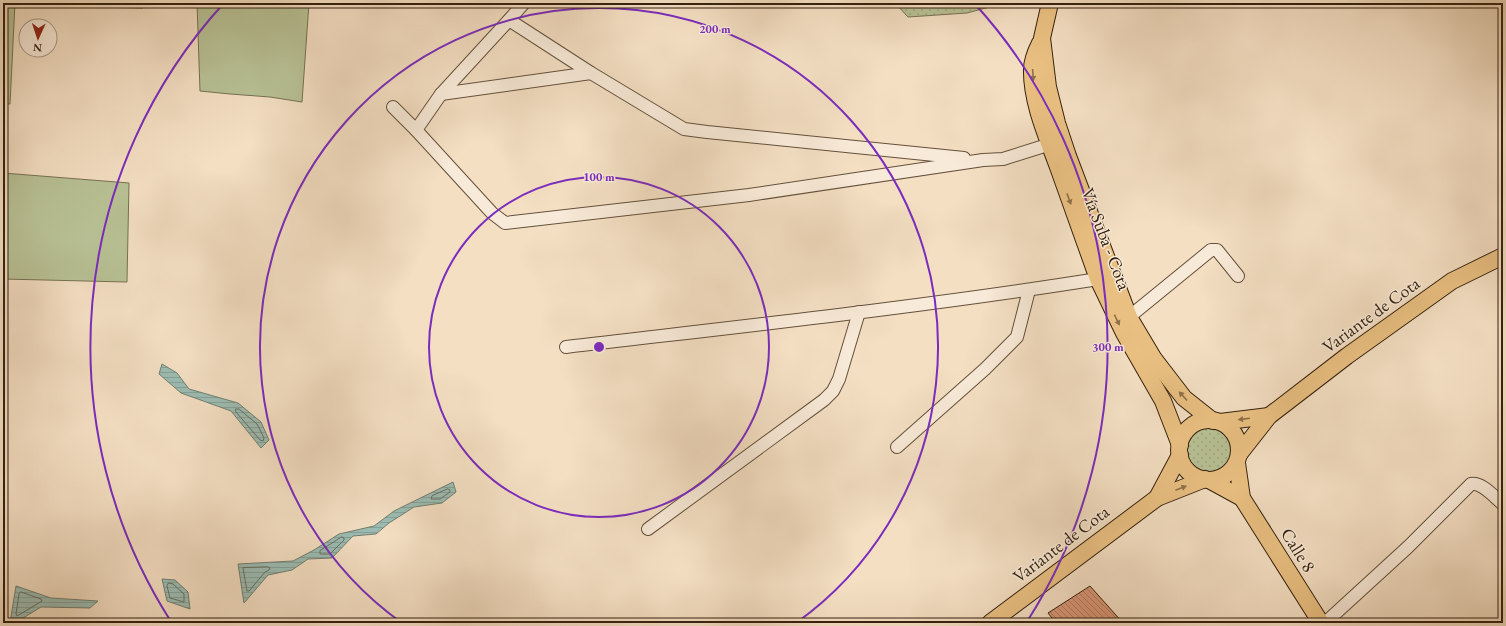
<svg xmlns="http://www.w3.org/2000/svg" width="1506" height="626" viewBox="0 0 1506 626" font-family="'EB Garamond',serif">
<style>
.grass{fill:url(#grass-dots);stroke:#767252}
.garden{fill:#b8c296;stroke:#767252}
.water{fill:url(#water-rules);stroke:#727f72}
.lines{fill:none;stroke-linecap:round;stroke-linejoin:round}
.shore{stroke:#686f61;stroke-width:1}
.building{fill:url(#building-back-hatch);stroke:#34210e}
.minor-casing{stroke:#64503b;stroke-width:14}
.major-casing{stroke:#34210e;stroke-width:18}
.minor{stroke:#f8ead8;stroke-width:12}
.major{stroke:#eac082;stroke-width:16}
.oneway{fill:#8f7048}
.ring{fill:none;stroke:#7b2cbf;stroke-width:2}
.labels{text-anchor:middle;stroke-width:3;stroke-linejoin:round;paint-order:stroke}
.street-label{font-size:18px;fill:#34210e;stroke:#f8ead8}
.centre{fill:#7b2cbf;stroke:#f8ead8;stroke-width:2}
.ring-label{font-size:12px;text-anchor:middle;font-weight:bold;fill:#7b2cbf;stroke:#f8ead8;stroke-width:3;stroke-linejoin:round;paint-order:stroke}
</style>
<defs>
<pattern id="grass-dots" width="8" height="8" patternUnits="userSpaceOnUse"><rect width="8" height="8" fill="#b8c296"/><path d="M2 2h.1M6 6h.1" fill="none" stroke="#9fa680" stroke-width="1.8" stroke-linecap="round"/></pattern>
<pattern id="water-rules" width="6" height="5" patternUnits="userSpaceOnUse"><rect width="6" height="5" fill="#9cbdb4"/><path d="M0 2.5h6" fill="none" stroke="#87a29a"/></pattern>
<pattern id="building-back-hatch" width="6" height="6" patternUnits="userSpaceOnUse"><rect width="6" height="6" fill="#d99575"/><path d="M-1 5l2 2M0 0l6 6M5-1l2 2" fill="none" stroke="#b1795e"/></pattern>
</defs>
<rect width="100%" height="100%" fill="#f4dfc3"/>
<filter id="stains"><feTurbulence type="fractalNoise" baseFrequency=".005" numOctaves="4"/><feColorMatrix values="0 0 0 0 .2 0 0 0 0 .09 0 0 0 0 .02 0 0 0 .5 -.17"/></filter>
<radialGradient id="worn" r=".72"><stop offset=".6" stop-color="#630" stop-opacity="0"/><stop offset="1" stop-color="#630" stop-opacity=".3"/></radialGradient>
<!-- grass -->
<g class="grass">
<path d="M895 3H1004L967 13 908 17Z"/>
<circle cx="1210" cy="450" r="25"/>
</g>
<!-- garden -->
<g class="garden">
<path d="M3 3H15L10 104H3Z"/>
<path d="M42 3H143V8L42 6Z"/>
<path d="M197 3H309L302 102 270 97 230 94 200 91Z"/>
<path d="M3 173 129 183 127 282 3 279Z"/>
</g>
<!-- water -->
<g class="water">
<path d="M162 364 177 373 189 389 238 403 261 422 269 440 261 448 231 411 181 393 159 374Z"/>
<path d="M453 482 456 492 442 503 414 507 389 523 376 534 353 536 332 558 308 559 292 570 268 575 244 603 238 564 293 561 314 550 339 534 374 526 394 511Z"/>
<path d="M162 579 175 580 188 592 190 609 167 601Z"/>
<path d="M16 586 51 598 98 601 90 608 41 607 15 623H10Z"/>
</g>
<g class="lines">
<!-- shore -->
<g class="shore">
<path d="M236 409H239L257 424 264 438 263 441 260 440 236 412Z"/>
<path d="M448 489 450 490V492L440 499H431L432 496Z"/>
<path d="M342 537 344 538V540L330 554H320V551Z"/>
<path d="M268 567 270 568 269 570 265 572 249 591H247L243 568Z"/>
<path d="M169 583 173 584 184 594V602L170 598 167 586Z"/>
<path d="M21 592 41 599 42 601 17 616 16 614 19 594Z"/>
</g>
</g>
<!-- building -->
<path class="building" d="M1090 586 1123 623H1056L1048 613Z"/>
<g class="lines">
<defs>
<g id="minor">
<path d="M509 20 591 73 684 129 707 132 964 158"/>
<path d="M441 94 591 73"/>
<path d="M393 107 416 130 492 213 505 223 749 195 983 160 1003 159 1057 142"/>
<path d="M416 130 441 94 509 20 524 3"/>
<path d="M1129 317 1211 250H1217L1238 276"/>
<path d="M566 347C744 326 922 307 1098 279"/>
<path d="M897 447 985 369 1017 337 1029 290"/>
<path d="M648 529 824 400 833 391 839 379 859 312"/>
<path d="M1325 623 1408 547 1471 484C1482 482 1494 497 1503 504"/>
</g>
<g id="major">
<path d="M1050 3 1042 38 1048 87 1057 123 1068 156 1129 317 1154 359 1184 398 1213 421"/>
<path d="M1040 43C1036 51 1032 60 1032 69 1031 101 1047 137 1058 167 1071 204 1085 242 1098 279L1124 333 1163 401 1180 445"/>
<circle cx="1209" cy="450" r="30"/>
<path d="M1220 422 1269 416"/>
<path d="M1240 453 1269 416 1347 356 1452 281 1503 256"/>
<path d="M1237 463 1242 498 1321 623"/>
<path d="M1209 480 1242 498"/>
<path d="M1157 498 1180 455"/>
<path d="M990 623 1157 498 1205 479"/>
</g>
</defs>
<!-- minor casing -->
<use href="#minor" class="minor-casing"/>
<!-- major casing -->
<use href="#major" class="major-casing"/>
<!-- minor -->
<use href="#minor" class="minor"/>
<!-- major -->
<use href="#major" class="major"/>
</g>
<!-- one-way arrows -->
<defs><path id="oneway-solid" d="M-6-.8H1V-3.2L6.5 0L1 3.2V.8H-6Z"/></defs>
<g class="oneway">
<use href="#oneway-solid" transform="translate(1033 75) rotate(86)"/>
<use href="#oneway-solid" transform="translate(1069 199) rotate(70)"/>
<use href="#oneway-solid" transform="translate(1117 320) rotate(64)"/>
<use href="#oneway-solid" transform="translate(1183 396) rotate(-132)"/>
<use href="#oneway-solid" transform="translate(1244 419) rotate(173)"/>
<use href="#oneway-solid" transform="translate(1181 488) rotate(-21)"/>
</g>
<!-- distance rings -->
<g class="ring">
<circle cx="599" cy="347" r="170"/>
<path d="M402 623A339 339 0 1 1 796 623"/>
<path d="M170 620A509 509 0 0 1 224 3M974 3A509 509 0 0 1 1028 620"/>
</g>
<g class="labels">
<!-- street labels -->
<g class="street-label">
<text transform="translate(1106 239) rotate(69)" y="6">Vía Suba - Cota</text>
<text transform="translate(1371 315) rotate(-36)" y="6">Variante de Cota</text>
<text transform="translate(1061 544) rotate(-37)" y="6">Variante de Cota</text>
<text transform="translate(1298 550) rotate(58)" y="6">Calle 8</text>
</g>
</g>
<circle cx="599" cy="347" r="6" class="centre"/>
<g class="ring-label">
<text x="715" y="33">200 m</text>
<text x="599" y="181">100 m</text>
<text x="1108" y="351">300 m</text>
</g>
<!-- margin -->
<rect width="1506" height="626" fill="none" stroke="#f4dfc3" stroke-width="16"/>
<rect x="4" y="4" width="1498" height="618" fill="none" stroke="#34210e" stroke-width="2"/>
<rect x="8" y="8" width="1490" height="610" fill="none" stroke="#34210e"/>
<!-- north arrow -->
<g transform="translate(38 38) rotate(183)"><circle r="19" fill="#f8ead8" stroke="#aa9a87"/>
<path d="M0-3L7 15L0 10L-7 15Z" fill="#8f2418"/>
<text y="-6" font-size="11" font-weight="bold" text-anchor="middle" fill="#34210e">N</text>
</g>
<rect width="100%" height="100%" filter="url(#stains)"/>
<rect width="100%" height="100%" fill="url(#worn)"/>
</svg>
